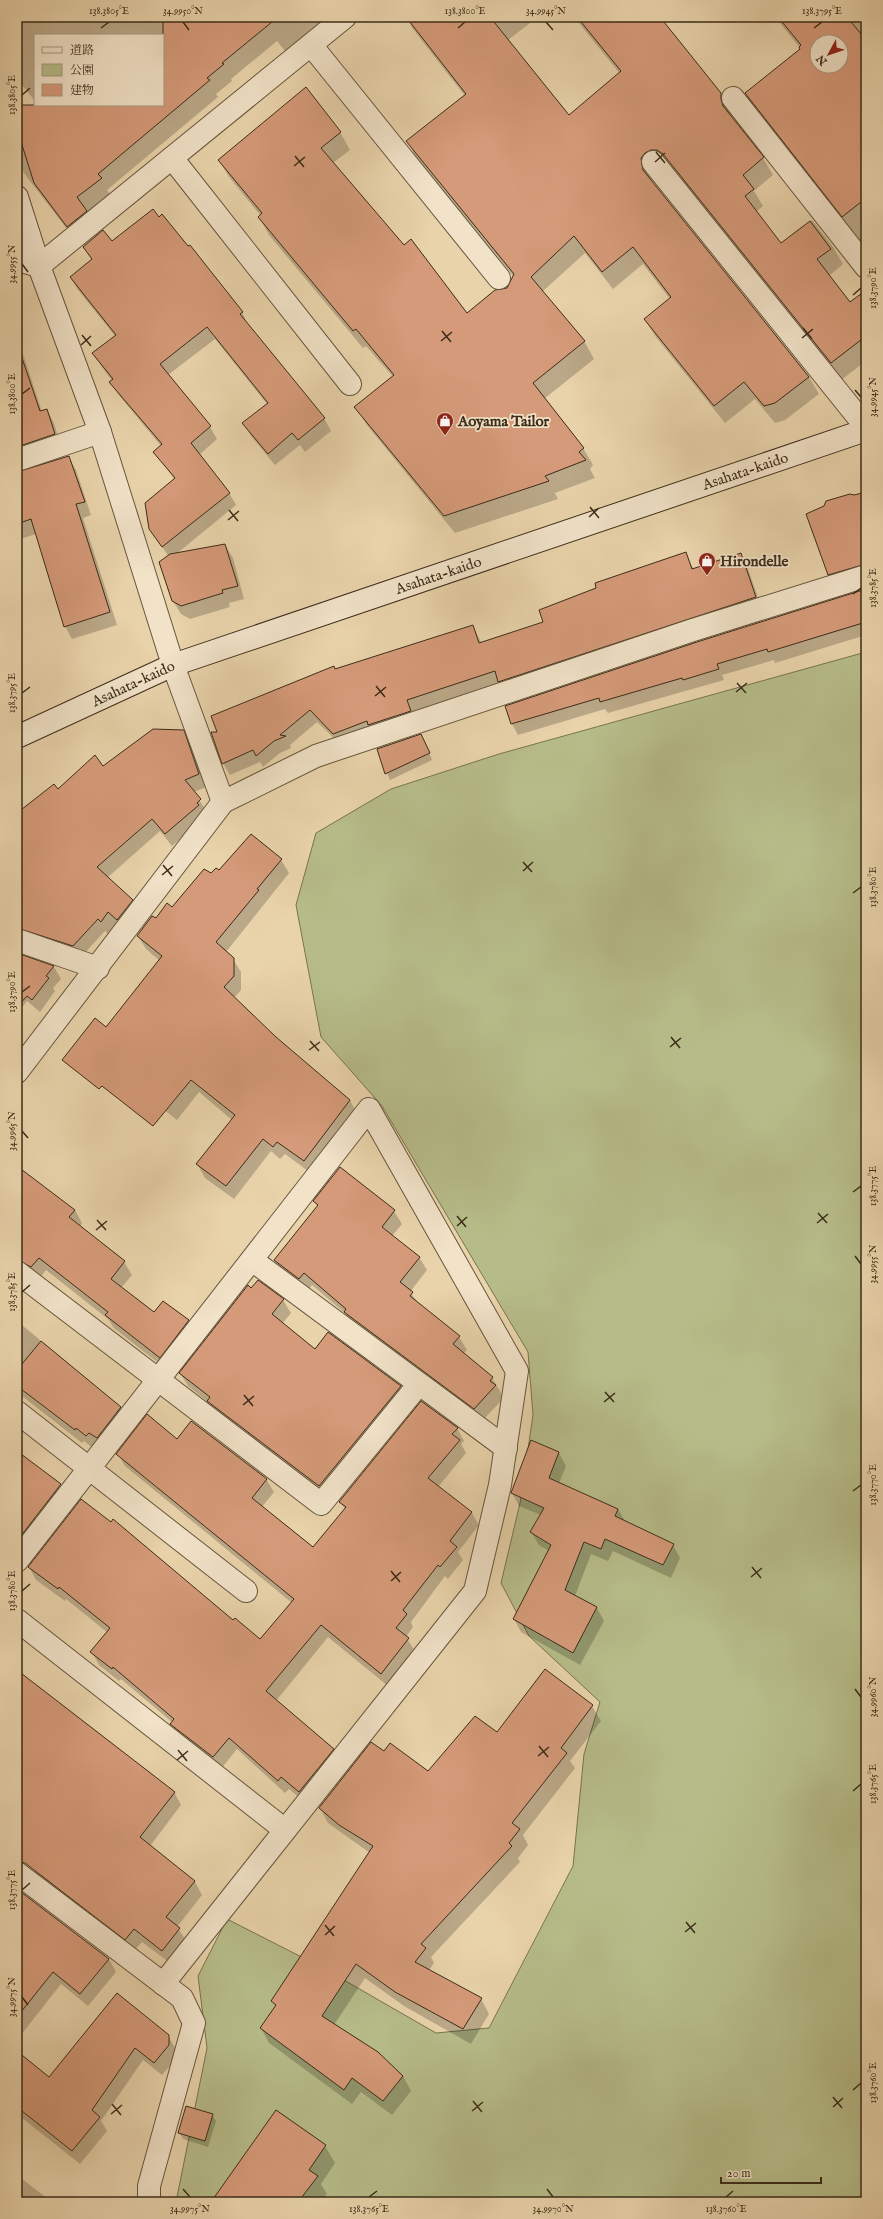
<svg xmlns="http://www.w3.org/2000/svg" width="883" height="2219" viewBox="0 0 883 2219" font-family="'IM FELL English','Noto Serif JP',serif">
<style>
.green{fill:#b6bc89;stroke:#787450}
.shadow{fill:#0003;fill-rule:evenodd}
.building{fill:#d59a79;stroke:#3b2c18;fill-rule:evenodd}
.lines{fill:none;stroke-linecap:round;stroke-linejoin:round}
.street-casing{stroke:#66563d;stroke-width:24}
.secondary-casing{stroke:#3b2c18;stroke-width:24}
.street{stroke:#f1e2c8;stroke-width:22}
.secondary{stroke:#f1e2c8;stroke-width:22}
.ticks{fill:none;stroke:#3b2c18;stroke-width:1.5}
.labels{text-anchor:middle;stroke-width:3.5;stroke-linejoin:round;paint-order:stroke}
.poi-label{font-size:15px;font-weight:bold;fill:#3b2c18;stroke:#f1e2c8;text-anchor:start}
.street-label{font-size:15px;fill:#3b2c18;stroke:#f1e2c8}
.neatline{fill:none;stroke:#3b2c18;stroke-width:1.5}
.ticks-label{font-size:10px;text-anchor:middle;fill:#3b2c18}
</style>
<rect width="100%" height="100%" fill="#e9d3ab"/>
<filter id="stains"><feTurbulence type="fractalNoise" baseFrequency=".005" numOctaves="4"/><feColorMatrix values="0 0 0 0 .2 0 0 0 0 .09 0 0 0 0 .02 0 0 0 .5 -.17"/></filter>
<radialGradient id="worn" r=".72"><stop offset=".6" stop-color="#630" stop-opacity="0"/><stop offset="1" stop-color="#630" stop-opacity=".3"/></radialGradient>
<!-- green -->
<path class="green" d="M866 652V2202H176L207 2048 198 1976 227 1919 323 1968 436 2033 489 2028 573 1866 584 1754 600 1702 529 1636 501 1583 520 1503 533 1415 528 1352 382 1106 321 1037 296 905 316 833 391 789 499 754Z"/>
<!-- shadow -->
<g class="shadow">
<path d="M18 17H336L289 56 277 41 231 79 232 81 216 94 218 97 107 190 110 194 87 212 96 227 77 242 17 164V118L35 103V105H163V35H35V101L17 79Z"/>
<path d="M406 17H538L508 40 569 116 620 74 574 17H659L721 94 731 111 730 116 763 158 773 175 754 191 763 206 756 212 781 244 812 220 833 247 843 264 829 276 850 304 866 291V361L841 380 651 176 652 182 809 377 819 394 785 420 775 423 755 399 725 423 655 336 645 319 670 299 643 264 613 289 585 253 542 292 584 341 594 359 544 399 583 448 593 465 590 469 595 478 555 493 558 499 455 533 366 424 356 407 393 377 366 346 363 348 269 235 259 217 261 216 229 177 219 160 340 132 350 150 333 163 404 247 467 314 507 289 514 277 417 159 407 141 465 96 413 29Z"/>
<path d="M775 17H866V247L864 248 756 111 746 94 801 49ZM817 42H841V66H817Z"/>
<path d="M111 242 242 312 248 325 324 418 331 431 305 452 300 445 275 465 251 436 244 424 267 404 215 339 168 375 210 427 217 439 199 455 229 493 236 505 175 555 225 545 233 558 244 599 229 603 230 607 190 619 181 614 173 601 169 557 150 529 175 480 155 452 161 446 118 394 110 382 112 381 93 354 116 337 78 290 71 278 92 260 84 247Z"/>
<path d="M17 343 22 351 42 412 47 410 54 423 61 447 17 465Z"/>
<path d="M68 457 76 470 91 515 83 518 117 625 72 639 65 626 36 534 17 540V473Z"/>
<path d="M866 493V577L836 585 829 574 854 496Z"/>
<path d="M685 553 694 570 740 554 747 566 762 609 341 745 317 722 290 745 291 748 280 753 263 767 260 762 230 775 223 763 219 733 335 670 473 626 482 644 545 623Z"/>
<path d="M866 589V635L775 663 774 660 722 675 724 680 608 713 605 709 518 735 512 724 507 707Z"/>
<path d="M183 731 190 744 206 787 194 792 207 812 205 818 172 846 160 831 107 878 132 900 139 913 125 932 115 924 108 934 105 931 80 958 17 943V814L57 790 103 767Z"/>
<path d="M425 742 432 760 390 780 378 750Z"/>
<path d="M281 860 289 873 226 952 233 959 241 972V990L234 998 275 1038 350 1100 357 1114 312 1174 285 1154 280 1159 271 1151 234 1199 205 1178 197 1164 232 1120 199 1092 177 1120 100 1059 160 961 146 949 138 936 211 874Z"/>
<path d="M17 954 54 967 61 979 53 988 55 991 40 1012 27 1001 17 1014Z"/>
<path d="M17 1168 75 1210 82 1223 80 1227 124 1262 132 1275 121 1288 154 1314 188 1321 195 1334 167 1370 114 1328 108 1319 46 1270 39 1279 17 1276Z"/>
<path d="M314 1201 394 1211 402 1224 392 1236 419 1257 427 1270 410 1292 419 1304 459 1337 467 1350 463 1354 492 1378 500 1391 503 1399 482 1421 352 1325 346 1314 312 1285 307 1292 282 1273 275 1261 318 1207Z"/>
<path d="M252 1289 283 1300 291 1313 282 1324 315 1350 328 1333 400 1387 408 1400 327 1499 215 1414 209 1403 188 1386 180 1373Z"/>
<path d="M17 1292 22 1300 17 1306Z"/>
<path d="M17 1321 121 1407 128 1420 94 1449 84 1441 82 1443 17 1392Z"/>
<path d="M457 1428 464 1441 461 1444 466 1453 438 1487 472 1513 479 1525 458 1552 463 1560 448 1579 445 1576 411 1622 413 1627 406 1637 415 1651 388 1686 328 1637 276 1701 333 1749 340 1762 307 1804 289 1789 285 1793 237 1749 221 1769 179 1737 173 1723 121 1679 119 1681 99 1665 92 1652 108 1633 66 1599 65 1601 36 1580 29 1567 234 1621 261 1641 292 1603 125 1466 118 1454 177 1440 266 1479 274 1492 262 1507 313 1549 345 1509 340 1502Z"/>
<path d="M531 1442 559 1453 566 1466 559 1483 618 1509 625 1521 673 1545 680 1558 671 1578 613 1551 608 1561 591 1554 575 1596 597 1608 604 1621 580 1665 521 1632 514 1619 549 1551 539 1545 531 1532 541 1515 519 1506 512 1493Z"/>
<path d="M17 1451 60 1485 68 1498 17 1563Z"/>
<path d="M17 1671 174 1792 181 1805 150 1846 195 1882 202 1895 177 1927 187 1942 170 1963 142 1942 133 1952 42 1883 34 1870 17 1852Z"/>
<path d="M592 1706 601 1721 570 1761 575 1768 523 1835 528 1845 518 1858 520 1862 431 1957 434 1963 429 1970 481 1999 489 2014 471 2044 404 2006 365 1978 334 2025 378 2053 403 2076 411 2091 392 2115 361 2092 352 2104 269 2043 261 2028 276 2007 273 2001 370 1853 328 1823 320 1808 384 1753 428 1773 498 1733Z"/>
<path d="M18 1891 109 1959 116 1972 88 2006 61 1984 17 2040Z"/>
<path d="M168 2036 176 2049V2059L162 2075 143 2060 101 2121 107 2131 80 2164 17 2114V2053L49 2078Z"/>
<path d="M212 2115 216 2121 208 2147 183 2139 179 2132Z"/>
<path d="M325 2146 335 2163 321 2184 327 2194 321 2202H244Z"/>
<path d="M17 2175 52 2202H17Z"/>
</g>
<!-- building -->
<g class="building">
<path d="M163 17H278L222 63 224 64 207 78 210 80 98 174 102 178 77 197 87 211 67 227 34 183 17 129V105H163Z"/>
<path d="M406 17H490L569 115 621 71 577 17H660L721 93V99L723 106 764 157 743 175 754 189 745 196 781 243 810 221 831 249 817 259 850 302 866 290V336L831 363 663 154 657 150H651L645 153 641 158 643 170 809 377 775 403 764 406 744 382 714 406 644 319 671 297 633 247 602 272 574 236 531 277 585 341 533 383 584 448 579 452 586 460 545 476 549 481 444 516 354 407 394 375 356 329 353 331 258 217 262 213 218 160 306 87 341 132 321 148 404 245 411 239 467 313 495 290 507 288 514 274 406 141 466 94Z"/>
<path d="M778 17H847L866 40V198L842 217 745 93 800 49 799 47 801 45ZM817 42H841V66H817Z"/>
<path d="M153 209 159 217 162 214 188 246 190 245 243 312 240 314 325 418 298 440 292 433 268 454 242 423 268 403 207 327 160 364 211 426 191 443 230 493 162 547 149 529 145 503 175 478 153 452 162 444 109 382 113 379 92 353 116 335 70 277 92 259 83 247 103 230 112 241Z"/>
<path d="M22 358 40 411 47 409 55 434 17 447V359Z"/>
<path d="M69 456 85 502 76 504 110 612 64 627 31 519 17 524V472Z"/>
<path d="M866 492V564L828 575 806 514 824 506 826 501 850 494 854 495Z"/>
<path d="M225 544 238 586 222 590 223 593 181 606 172 601 159 562 170 554Z"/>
<path d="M686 552 692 569 741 553 756 597 498 682 495 671 407 700 411 711 368 725 367 721 333 734 310 710 280 735 286 736 274 741 256 756 253 750 222 764 211 732H217L211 716 334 666 335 669 473 625 479 643 543 622 539 610 596 588 595 583Z"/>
<path d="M866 589V622L768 652 767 649 717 664 719 669 683 680 682 678 600 702 599 698 511 724 505 706 697 642Z"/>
<path d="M153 729 184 730 199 774 185 780 201 799 197 803 199 805 165 834 152 819 97 867 133 900 117 920 108 912 101 922 98 919 73 946 17 928V813L54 784 58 789 95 755 103 766Z"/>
<path d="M421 734 430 753 385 774 377 749Z"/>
<path d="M251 834 282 859 257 889 259 890 216 942 234 958V976L224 987 276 1037 350 1100 304 1161 277 1142 273 1147 263 1139 226 1186 196 1164 235 1115 191 1080 153 1126 102 1086 99 1089 62 1060 95 1018 106 1027 162 956 137 936 152 916 156 918 167 903 172 907 204 869 211 873 216 868 219 870Z"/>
<path d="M17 953 54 966 46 976 49 978 32 1000 27 996 17 1007Z"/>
<path d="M17 1166 75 1210 69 1217 125 1261 111 1279 154 1312 163 1301 189 1320 160 1358 105 1315 108 1312 39 1258 31 1267 17 1260Z"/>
<path d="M340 1167 395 1210 382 1227 420 1257 400 1282 413 1292 410 1296 460 1336 453 1344 493 1377 490 1381 496 1385 474 1409 344 1312 346 1309 304 1273 299 1279 274 1260 318 1205 313 1201Z"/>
<path d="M258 1280 284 1299 272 1314 315 1349 328 1332 401 1386 319 1486 207 1401 210 1397 179 1373 248 1285 251 1288Z"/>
<path d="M41 1341 121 1407 97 1438 89 1433 86 1436 76 1428 75 1430 17 1386V1370Z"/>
<path d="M421 1401 458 1428 452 1434 460 1440 428 1478 472 1512 450 1541 457 1547 440 1567 438 1565 403 1610 407 1614 396 1628 409 1638 381 1674 321 1625 266 1691 334 1749 299 1792 281 1777 278 1781 229 1738 213 1757 170 1724 174 1719 113 1667 112 1669 90 1652 110 1628 59 1587 58 1589 28 1567 81 1499 111 1522 113 1519 233 1620 235 1618 260 1639 294 1599 116 1454 147 1414 177 1439 191 1421 267 1479 252 1498 313 1547 346 1507 339 1502Z"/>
<path d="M531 1440 559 1452 549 1478 618 1509 615 1516 674 1544 663 1565 605 1539 601 1549 584 1542 565 1590 597 1607 573 1653 513 1619 551 1545 530 1532 544 1508 511 1493Z"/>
<path d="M17 1451 61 1484 17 1541Z"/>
<path d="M545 1669 593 1705 561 1748 567 1753 512 1823 520 1829 509 1843 512 1846 421 1944 426 1948 415 1962 482 1998 463 2029 395 1992 356 1964 322 2016 378 2052 403 2076 383 2101 352 2078 344 2090 260 2028 276 2005 271 2001 373 1846 339 1825 319 1808 371 1742 384 1751 390 1743 428 1771 475 1716 497 1732Z"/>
<path d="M17 1670 175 1792 140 1837 195 1881 166 1917 180 1928 162 1951 134 1929 125 1940 25 1863 17 1861Z"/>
<path d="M17 1889 109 1959 80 1994 53 1972 17 2017Z"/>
<path d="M117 1993 169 2035V2045L154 2063 135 2048 92 2110 100 2117 72 2151 17 2107V2051L49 2077Z"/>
<path d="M186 2106 213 2114 205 2141 178 2133Z"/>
<path d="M276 2110 326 2145 309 2170 318 2176 298 2202H211Z"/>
</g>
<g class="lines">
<defs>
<g id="street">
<path d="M311 45 499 278"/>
<path d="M733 98 866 267"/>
<path d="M172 158 350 384"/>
<path d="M653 162 866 427"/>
<path d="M17 197 39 266 100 432 173 665 223 802"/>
<path d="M17 260 39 266 345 17"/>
<path d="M17 460 100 432"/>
<path d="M17 940 98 968"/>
<path d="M17 1072 223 802 316 756 693 630 866 576"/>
<path d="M252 1260 506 1448"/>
<path d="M17 1272 321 1504 419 1384"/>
<path d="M17 1412 246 1591"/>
<path d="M17 1561 369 1109 517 1371 500 1485 475 1591 163 1984"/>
<path d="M17 1620 285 1830"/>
<path d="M17 1873 182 1998 194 2023 149 2186V2202"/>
</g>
<g id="secondary">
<path id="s1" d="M17 737 173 665 866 430"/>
</g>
</defs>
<!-- street casing -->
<use href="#street" class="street-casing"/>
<!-- secondary casing -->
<use href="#secondary" class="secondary-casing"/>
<!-- street -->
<use href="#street" class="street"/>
<!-- secondary -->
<use href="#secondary" class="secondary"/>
</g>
<!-- ticks -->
<path class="ticks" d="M183 22 189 30M546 22 553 30M101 28 109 22M458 28 465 22M814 28 822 22M22 95 30 88M656 152 665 163M295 156 304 167M655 162 665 153M294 166 305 157M22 264 28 272M853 295 861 288M803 328 812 339M442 331 451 342M82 335 91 346M802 338 813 329M441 341 452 332M81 345 91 336M855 390 861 397M22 394 30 388M590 507 599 518M229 510 238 521M589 517 599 508M228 520 239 511M853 594 861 588M737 683 746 693M376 686 385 697M736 692 747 683M22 693 30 687M375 696 386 687M523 862 532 872M163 865 172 876M523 871 533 862M162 875 173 866M853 893 861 887M22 992 30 986M671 1037 680 1048M310 1041 319 1051M670 1047 681 1038M309 1050 320 1042M22 1131 28 1138M853 1192 861 1186M818 1213 827 1223M457 1216 466 1227M97 1220 106 1230M817 1223 828 1214M457 1226 467 1217M96 1230 107 1221M855 1256 861 1264M22 1292 30 1285M605 1392 614 1402M244 1395 253 1406M604 1402 615 1393M243 1405 254 1396M853 1491 861 1485M752 1567 761 1578M391 1571 400 1582M751 1577 762 1568M391 1581 401 1572M22 1591 30 1584M855 1689 861 1697M539 1746 548 1757M178 1750 187 1761M538 1756 549 1747M177 1760 188 1751M853 1791 861 1784M22 1890 30 1883M686 1922 695 1933M325 1925 334 1936M685 1932 696 1923M325 1935 335 1926M22 1997 28 2005M853 2090 861 2083M833 2097 842 2108M473 2101 482 2112M112 2104 121 2115M833 2107 843 2098M472 2111 483 2102M111 2114 122 2105M183 2189 190 2197M547 2189 553 2197M369 2197 377 2191M726 2197 733 2191"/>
<!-- icons -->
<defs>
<symbol id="shop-pin" viewBox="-11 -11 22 30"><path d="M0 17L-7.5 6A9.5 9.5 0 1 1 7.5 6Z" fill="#8f2418" stroke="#f1e2c8"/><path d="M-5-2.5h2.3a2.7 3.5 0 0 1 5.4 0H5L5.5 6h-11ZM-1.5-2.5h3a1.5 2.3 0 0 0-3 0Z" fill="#fff"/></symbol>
</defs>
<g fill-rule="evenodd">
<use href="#shop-pin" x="435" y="411" width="20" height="27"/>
<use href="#shop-pin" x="697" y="551" width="20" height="27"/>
</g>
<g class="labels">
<!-- poi labels -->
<g class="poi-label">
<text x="458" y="426">Aoyama Tailor</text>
<text x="720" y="566">Hirondelle</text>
</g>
<!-- street labels -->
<g class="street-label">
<text dy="5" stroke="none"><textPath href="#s1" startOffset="776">Asahata-kaido</textPath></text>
<text dy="5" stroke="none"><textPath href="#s1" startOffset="452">Asahata-kaido</textPath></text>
<text dy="5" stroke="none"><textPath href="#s1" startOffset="128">Asahata-kaido</textPath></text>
</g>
</g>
<!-- margin -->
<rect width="883" height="2219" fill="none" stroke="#e9d3ab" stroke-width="44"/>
<!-- legend -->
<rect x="34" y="34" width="130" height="72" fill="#f1e2c8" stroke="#a89982"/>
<rect x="42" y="47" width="20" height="6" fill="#f1e2c8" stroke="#a89982"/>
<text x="70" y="54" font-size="12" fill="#3b2c18">道路</text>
<rect x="42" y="64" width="20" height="12" fill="#b6bc89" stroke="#a89982"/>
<text x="70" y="74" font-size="12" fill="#3b2c18">公園</text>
<rect x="42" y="84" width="20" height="12" fill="#d59a79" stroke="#a89982"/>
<text x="70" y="94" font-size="12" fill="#3b2c18">建物</text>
<!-- north arrow -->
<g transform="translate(829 54) rotate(230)"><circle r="19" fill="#f1e2c8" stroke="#a89982"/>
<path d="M0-3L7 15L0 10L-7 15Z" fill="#8f2418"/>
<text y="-6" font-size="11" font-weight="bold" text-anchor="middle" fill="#3b2c18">N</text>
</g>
<!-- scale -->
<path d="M721 2177v6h100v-6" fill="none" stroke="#3b2c18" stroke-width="2"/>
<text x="727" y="2177" font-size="12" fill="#3b2c18" stroke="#f1e2c8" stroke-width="3" paint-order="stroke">20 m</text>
<rect x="22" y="22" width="839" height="2175" class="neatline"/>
<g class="ticks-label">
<text x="109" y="14">138.3805°E</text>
<text x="183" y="14">34.9950°N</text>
<text x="465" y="14">138.3800°E</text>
<text x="546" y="14">34.9945°N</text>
<text x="822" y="14">138.3795°E</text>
<text transform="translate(11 95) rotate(-90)" y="4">138.3805°E</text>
<text transform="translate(11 264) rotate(-90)" y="4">34.9955°N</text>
<text transform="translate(872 288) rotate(-90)" y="4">138.3790°E</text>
<text transform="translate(11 394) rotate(-90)" y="4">138.3800°E</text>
<text transform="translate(872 397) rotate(-90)" y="4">34.9945°N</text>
<text transform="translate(872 588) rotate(-90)" y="4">138.3785°E</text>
<text transform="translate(11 693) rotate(-90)" y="4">138.3795°E</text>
<text transform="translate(872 887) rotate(-90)" y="4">138.3780°E</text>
<text transform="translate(11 992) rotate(-90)" y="4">138.3790°E</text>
<text transform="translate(11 1131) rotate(-90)" y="4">34.9965°N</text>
<text transform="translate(872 1186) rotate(-90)" y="4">138.3775°E</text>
<text transform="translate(872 1264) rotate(-90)" y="4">34.9955°N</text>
<text transform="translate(11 1292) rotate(-90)" y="4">138.3785°E</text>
<text transform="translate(872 1485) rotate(-90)" y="4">138.3770°E</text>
<text transform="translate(11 1591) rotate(-90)" y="4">138.3780°E</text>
<text transform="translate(872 1697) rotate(-90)" y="4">34.9960°N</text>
<text transform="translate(872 1784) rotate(-90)" y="4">138.3765°E</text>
<text transform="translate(11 1890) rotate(-90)" y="4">138.3775°E</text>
<text transform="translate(11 1997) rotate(-90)" y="4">34.9975°N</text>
<text transform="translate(872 2083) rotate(-90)" y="4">138.3760°E</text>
<text x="190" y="2212">34.9975°N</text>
<text x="369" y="2212">138.3765°E</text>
<text x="553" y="2212">34.9970°N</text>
<text x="726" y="2212">138.3760°E</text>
</g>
<rect width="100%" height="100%" filter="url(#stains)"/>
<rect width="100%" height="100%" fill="url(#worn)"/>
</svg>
